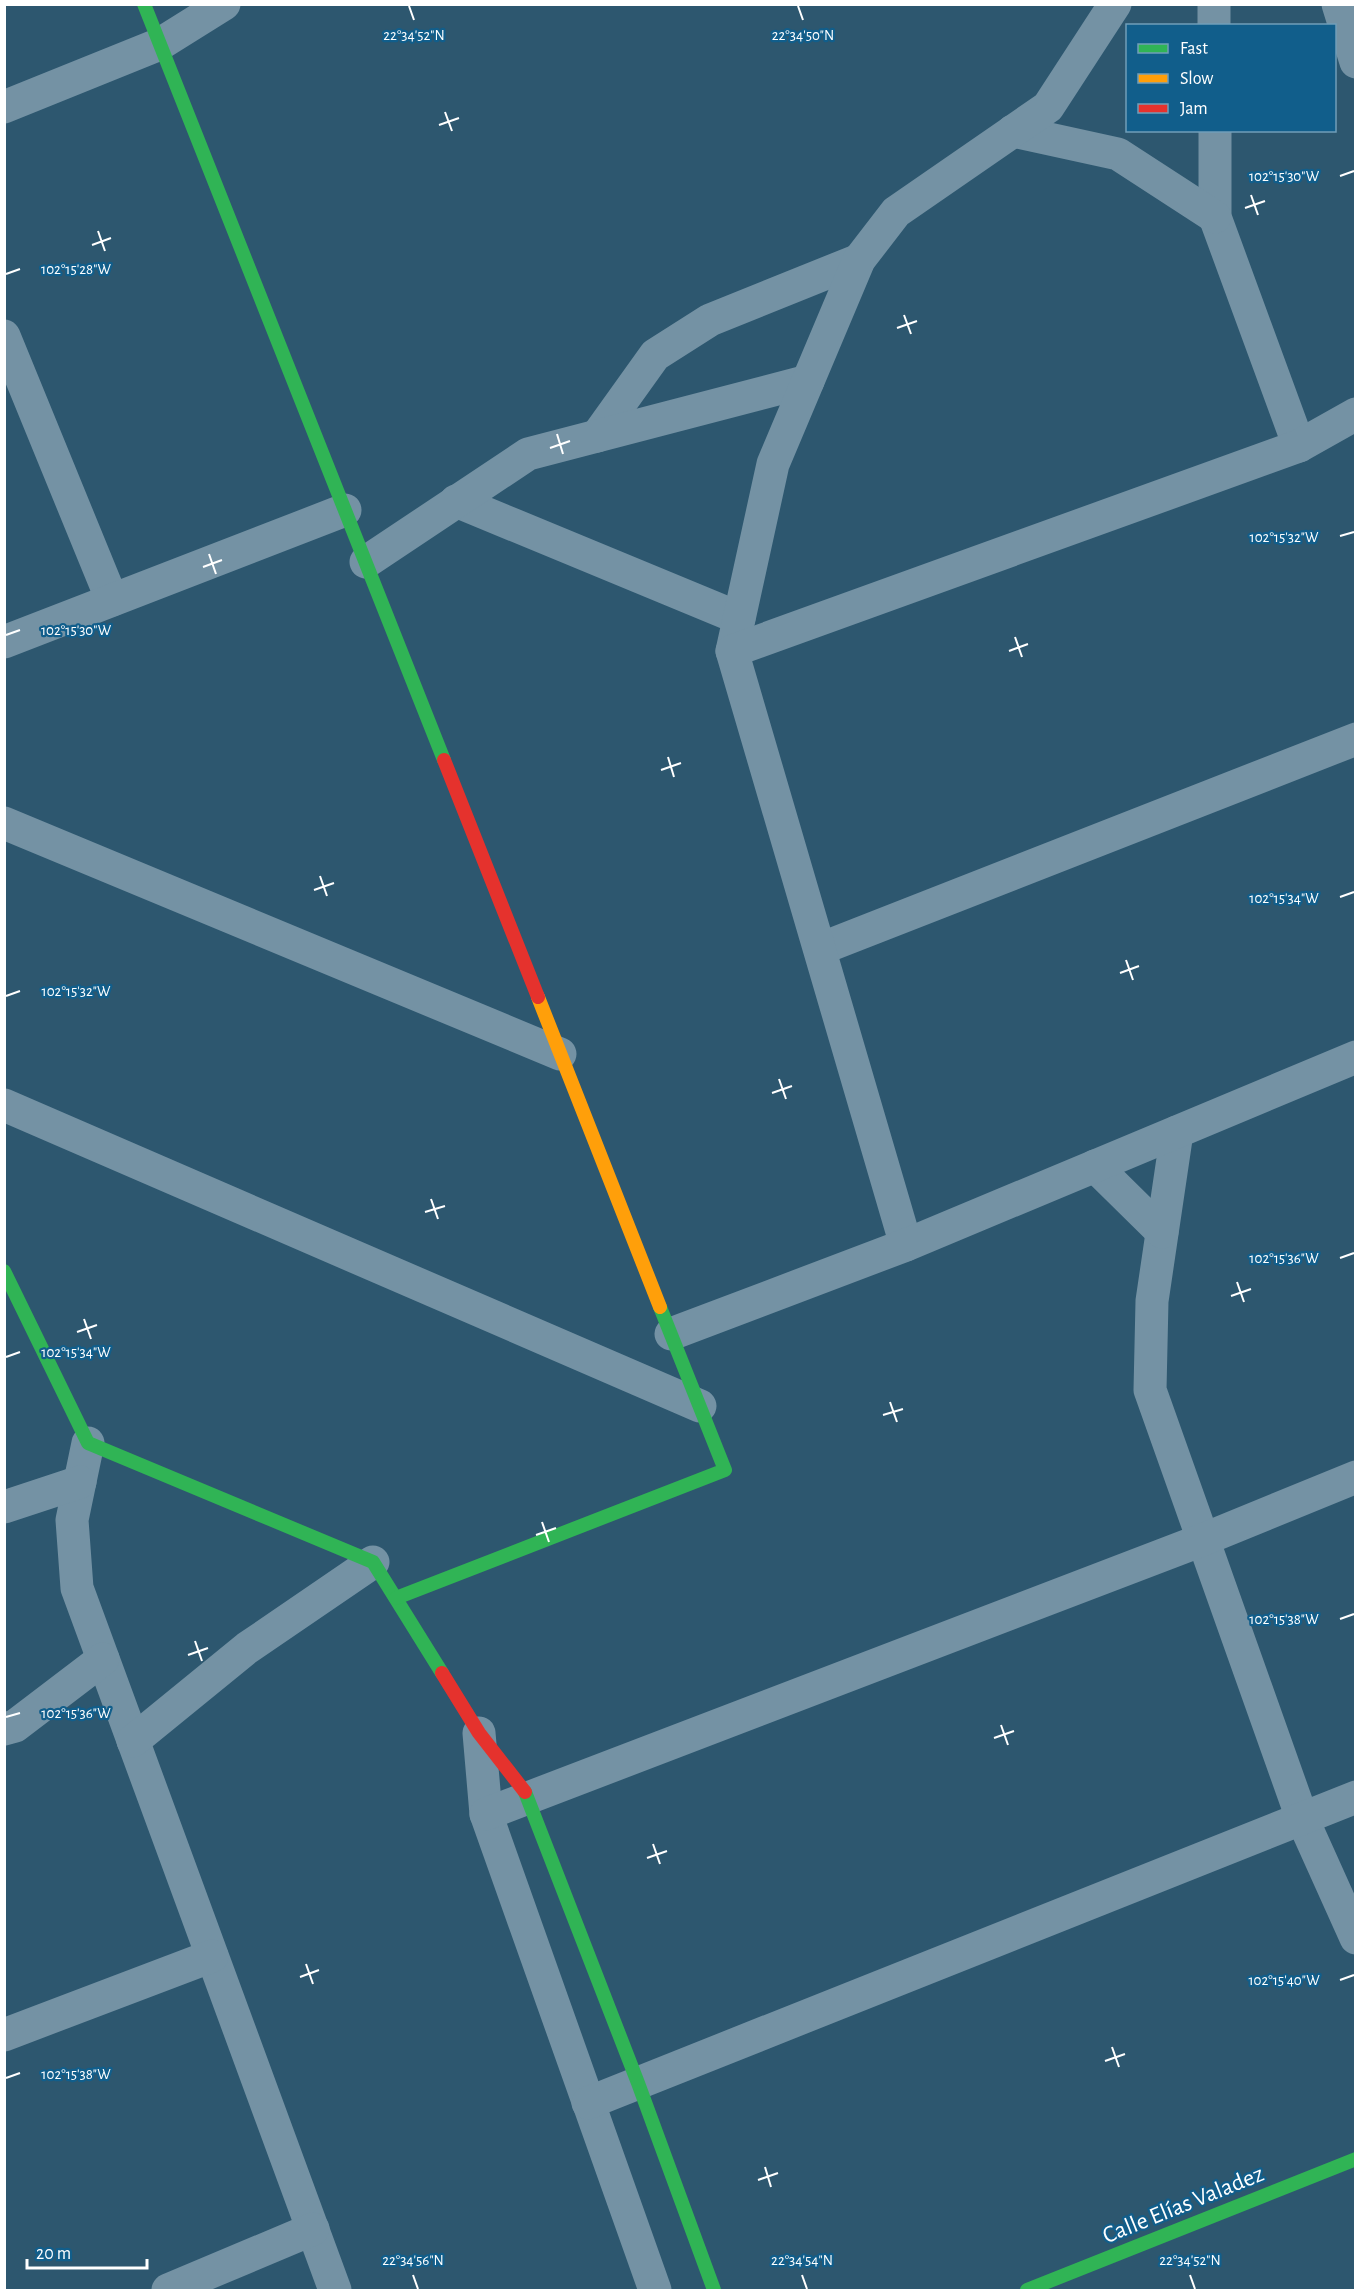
<svg xmlns="http://www.w3.org/2000/svg" width="1360" height="2295" viewBox="0 0 1360 2295" font-family="'Alegreya Sans',sans-serif">
<style>
.lines{fill:none;stroke-linecap:round;stroke-linejoin:round}
.street{stroke:#7492a4;stroke-width:33}
.fast{stroke:#30b455;stroke-width:14}
.slow{stroke:#ff9f0a;stroke-width:14}
.jam{stroke:#e5322d;stroke-width:14}
.ticks{fill:none;stroke:#fff;stroke-width:2}
.labels{text-anchor:middle;stroke-width:4.5;stroke-linejoin:round;paint-order:stroke}
.street-label{font-size:24px;fill:#fff;stroke:#115e8b}
.ticks-label{font-size:15px;text-anchor:middle;fill:#fff;stroke:#115e8b;stroke-width:4.5;stroke-linejoin:round;paint-order:stroke}
</style>
<rect width="100%" height="100%" fill="#2d576f"/>
<g class="lines">
<!-- street -->
<g class="street">
<path d="M1214 4V26"/>
<path d="M1338 4 1356 62"/>
<path d="M4 107 160 44 224 4"/>
<path d="M1215 130V217L1299 446"/>
<path d="M1013 131 1118 154 1215 217"/>
<path d="M4 336 112 600"/>
<path d="M597 436 655 355 710 320 859 260"/>
<path d="M456 501 739 618"/>
<path d="M366 562 528 454 808 381"/>
<path d="M4 642 345 510"/>
<path d="M732 651 773 464 859 260 896 212 1048 107 1115 4"/>
<path d="M4 823 560 1054"/>
<path d="M820 949 1356 739"/>
<path d="M4 1105 700 1406"/>
<path d="M1177 1132 1152 1301 1150 1390 1302 1818 1356 1938"/>
<path d="M1095 1166 1162 1232"/>
<path d="M906 1245 732 651 1299 446 1356 414"/>
<path d="M671 1334 906 1245 1356 1057"/>
<path d="M88 1443 72 1520 77 1588 335 2290"/>
<path d="M4 1507 80 1482"/>
<path d="M4 1729 15 1726 103 1659"/>
<path d="M479 1733 486 1814 655 2290"/>
<path d="M133 1741 247 1648 373 1562"/>
<path d="M486 1814 1202 1540 1356 1477"/>
<path d="M4 2035 212 1956"/>
<path d="M588 2103 1356 1797"/>
<path d="M168 2290 313 2229"/>
</g>
<!-- fast -->
<g class="fast">
<path d="M144 4 444 760"/>
<path d="M4 1271 88 1443 373 1562 442 1673"/>
<path d="M396 1598 725 1470 660 1307"/>
<path d="M525 1792 638 2083 714 2290"/>
<path d="M1027 2290 1356 2159"/>
</g>
<!-- slow -->
<path class="slow" d="M538 997 660 1307"/>
<!-- jam -->
<g class="jam">
<path d="M444 760 538 997"/>
<path d="M442 1673 479 1733 525 1792"/>
</g>
</g>
<!-- ticks -->
<path class="ticks" d="M409 6 414 20M798 6 803 20M445 112 452 131M439 125 459 118M1340 176 1354 171M1251 195 1258 215M1245 208 1265 201M98 231 105 251M92 245 111 238M6 274 20 269M904 315 911 334M897 328 917 321M557 434 563 454M550 448 570 441M1340 536 1354 532M209 554 216 574M203 567 222 560M6 635 20 630M1015 637 1022 657M1009 651 1028 644M668 757 674 777M661 770 681 763M320 876 327 896M314 890 334 883M1340 897 1354 892M1126 960 1133 980M1120 973 1139 966M6 996 20 991M779 1079 786 1099M772 1093 792 1086M431 1199 438 1219M425 1212 445 1206M1340 1258 1354 1253M1237 1282 1244 1302M1231 1296 1251 1289M84 1319 91 1339M77 1332 97 1325M6 1357 20 1352M890 1402 897 1422M883 1415 903 1409M542 1522 549 1542M536 1535 556 1528M1340 1619 1354 1614M195 1641 202 1661M188 1655 208 1648M6 1717 20 1713M1001 1725 1008 1745M994 1738 1014 1731M653 1844 660 1864M647 1858 667 1851M306 1964 313 1984M300 1977 319 1970M1340 1980 1354 1975M1112 2047 1119 2067M1105 2061 1125 2054M6 2078 20 2073M765 2167 771 2187M758 2180 778 2173M413 2275 418 2289M802 2275 807 2289M1190 2275 1195 2289"/>
<g class="labels">
<!-- street labels -->
<g class="street-label">
<text transform="translate(1183 2204) rotate(-22)" y="8">Calle Elías Valadez</text>
</g>
</g>
<g class="ticks-label">
<text x="803" y="40">22°34'50"N</text>
<text x="414" y="40">22°34'52"N</text>
<text x="1284" y="181">102°15'30"W</text>
<text x="76" y="274">102°15'28"W</text>
<text x="1284" y="542">102°15'32"W</text>
<text x="76" y="635">102°15'30"W</text>
<text x="1284" y="903">102°15'34"W</text>
<text x="76" y="996">102°15'32"W</text>
<text x="1284" y="1263">102°15'36"W</text>
<text x="76" y="1357">102°15'34"W</text>
<text x="1284" y="1624">102°15'38"W</text>
<text x="76" y="1718">102°15'36"W</text>
<text x="1284" y="1985">102°15'40"W</text>
<text x="76" y="2079">102°15'38"W</text>
<text x="413" y="2265">22°34'56"N</text>
<text x="802" y="2265">22°34'54"N</text>
<text x="1190" y="2265">22°34'52"N</text>
</g>
<!-- border -->
<rect width="1360" height="2295" fill="none" stroke="#ffffff" stroke-width="12"/>
<!-- legend -->
<rect x="1126" y="24" width="210" height="108" fill="#115e8b" stroke="#709eb9" stroke-width="1.5"/>
<rect x="1138" y="44" width="30" height="9" fill="#30b455" stroke="#709eb9" stroke-width="1.5"/>
<text x="1180" y="54" font-size="18" fill="#ffffff">Fast</text>
<rect x="1138" y="74" width="30" height="9" fill="#ff9f0a" stroke="#709eb9" stroke-width="1.5"/>
<text x="1180" y="84" font-size="18" fill="#ffffff">Slow</text>
<rect x="1138" y="104" width="30" height="9" fill="#e5322d" stroke="#709eb9" stroke-width="1.5"/>
<text x="1180" y="114" font-size="18" fill="#ffffff">Jam</text>
<!-- scale -->
<path d="M27 2259v9h120v-9" fill="none" stroke="#ffffff" stroke-width="3"/>
<text x="36" y="2259" font-size="18" fill="#ffffff" stroke="#115e8b" stroke-width="4.5" paint-order="stroke">20 m</text>
</svg>
